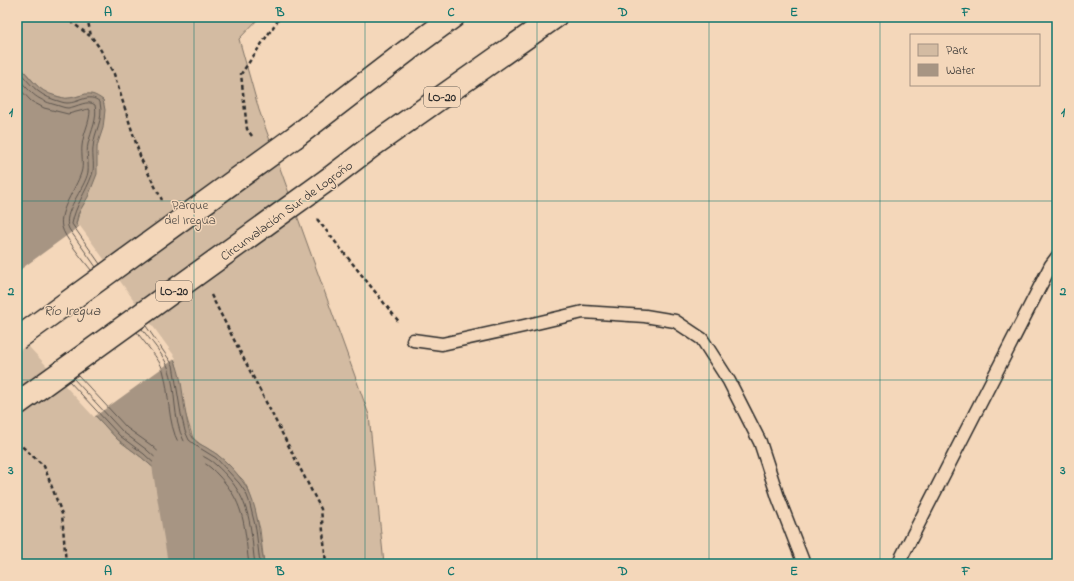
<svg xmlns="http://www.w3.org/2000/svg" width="1074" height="581" viewBox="0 0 1074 581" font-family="'Indie Flower',sans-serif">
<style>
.green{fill:#d3bba2;stroke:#7f7366}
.water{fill:#a79583;stroke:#756b60}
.pier{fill:#f4d7ba}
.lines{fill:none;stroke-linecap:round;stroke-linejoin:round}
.shore{stroke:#5d554e;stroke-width:1}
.river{stroke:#a79583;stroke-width:53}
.service-casing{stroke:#2b2b2b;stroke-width:15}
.motorway-casing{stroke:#2b2b2b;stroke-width:25}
.path{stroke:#2b2b2b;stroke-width:2.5;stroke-dasharray:4 3;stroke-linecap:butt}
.service{stroke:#f4d7ba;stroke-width:12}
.motorway{stroke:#f4d7ba;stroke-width:22}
.motorway-bridge-casing{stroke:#2b2b2b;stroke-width:25;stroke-linecap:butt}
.motorway-bridge{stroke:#f4d7ba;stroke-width:22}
.grid{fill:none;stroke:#0f766e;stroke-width:1;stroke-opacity:0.55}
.labels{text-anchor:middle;stroke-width:3;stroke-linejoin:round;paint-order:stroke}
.shield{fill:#f4d7ba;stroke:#675f56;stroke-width:1}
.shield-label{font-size:12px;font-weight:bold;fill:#2b2b2b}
.park-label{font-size:13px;fill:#4d4843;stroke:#f4d7ba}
.street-label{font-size:13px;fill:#2b2b2b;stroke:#f4d7ba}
.water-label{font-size:14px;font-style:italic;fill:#4a4641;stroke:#f4d7ba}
.neatline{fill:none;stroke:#0f766e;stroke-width:1.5}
.grid-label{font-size:13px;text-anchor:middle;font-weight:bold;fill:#0f766e}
</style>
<rect width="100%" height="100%" fill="#f4d7ba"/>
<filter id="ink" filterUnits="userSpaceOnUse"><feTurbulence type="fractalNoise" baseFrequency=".025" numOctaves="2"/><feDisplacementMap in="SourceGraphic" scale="8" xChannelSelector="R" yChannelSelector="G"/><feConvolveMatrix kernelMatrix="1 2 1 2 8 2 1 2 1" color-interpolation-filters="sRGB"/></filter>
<g filter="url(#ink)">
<!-- green -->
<g class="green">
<path d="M17 17H260L239 39 259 110 369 415 384 564H264L260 529 249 491 243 480 218 455 200 444 193 438 185 413 176 363 172 355 76 224 96 155C97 134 108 123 103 100L86 94 68 99 48 94 40 89 17 63Z"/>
<path d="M17 331 117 439 141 457 155 469 165 487 171 507 185 534 192 541 202 564H17Z"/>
</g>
<!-- water -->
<path class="water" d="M17 63C30 77 37 91 56 96 60 97 65 99 68 98 84 97 87 88 103 100L105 110 103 128 97 146V174L88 197 78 214 76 224 172 355C183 375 182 399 187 420 188 426 189 433 193 438 197 444 205 446 210 450 216 453 220 457 225 461 261 495 256 520 264 564H202L192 541 185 534 171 507 165 487 155 469 141 457 117 439 17 331Z"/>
<!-- pier -->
<path class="pier" d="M80 226 176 358 94 417 17 334V272Z"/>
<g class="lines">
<!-- shore -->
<g class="shore">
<path d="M17 69C30 83 36 94 55 100 59 101 63 103 67 103 80 103 88 92 100 102 104 122 94 130 93 148 92 156 95 167 92 175 86 192 75 206 72 224L100 264"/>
<path d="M17 77C31 92 34 99 56 105 60 106 64 108 68 108 77 107 88 99 95 105 98 119 91 131 88 144 86 153 89 163 88 172 85 189 61 213 69 229L96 267"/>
<path d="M17 86 31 101 44 108 68 114 88 109 90 110C90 123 83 133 82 146 81 154 84 165 81 173 76 189 58 211 62 227 64 237 84 261 91 270"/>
<path d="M146 326 173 365 181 414 185 431 189 440 198 447 216 458 239 483 246 493 249 501 256 529 260 564"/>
<path d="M142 329C150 340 163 354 168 367 177 390 172 418 184 441 191 453 207 456 216 465 237 484 247 502 251 531 253 542 253 553 255 564"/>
<path d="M137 332C144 343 159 358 163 370 170 394 167 422 179 444 186 457 201 459 211 468 231 487 241 503 245 531 247 542 247 553 249 564"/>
<path d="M78 375 127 428 151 445 167 460 178 480 185 501 198 525 205 534 215 555 217 564"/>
<path d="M73 378 123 432 147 450 162 464 173 483 180 503 193 529 200 537 210 557 211 564"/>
<path d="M69 381 120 436 144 454 158 467 168 485 175 505 189 531 195 540 205 560 206 564"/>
</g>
<!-- river -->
<path class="river" d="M179 467 195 564"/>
<defs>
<g id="service">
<path d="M413 340 442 344 524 326 583 312 645 316 675 321 702 339 729 381 760 442 778 497 804 564"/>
<path d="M898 564 1051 265 1057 257"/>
</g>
<g id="motorway">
<path d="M295 137 408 50 453 17"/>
<path d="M330 178 372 146 555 17"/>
</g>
</defs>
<!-- service casing -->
<use href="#service" class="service-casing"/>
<!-- motorway casing -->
<use href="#motorway" class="motorway-casing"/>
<!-- path -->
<g class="path">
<path d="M65 17 90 36"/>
<path d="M87 17 91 36 99 47 114 74 141 159 162 200"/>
<path d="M252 136 247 129 241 74 280 17"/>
<path d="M317 219 400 323"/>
<path d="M211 295 321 509 326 564"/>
<path d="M17 442 44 466 62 514 66 564"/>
</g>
<!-- service -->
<use href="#service" class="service"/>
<!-- motorway -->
<use href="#motorway" class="motorway"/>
<defs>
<g id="motorway-bridge">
<path d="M17 339 295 137"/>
<path d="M17 404 330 178"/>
</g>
</defs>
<!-- motorway-bridge casing -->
<use href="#motorway-bridge" class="motorway-bridge-casing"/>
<!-- motorway-bridge -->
<use href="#motorway-bridge" class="motorway-bridge"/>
</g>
</g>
<!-- grid -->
<path class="grid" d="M194 17V564M365 17V564M537 17V564M709 17V564M880 17V564M17 201H1057M17 380H1057"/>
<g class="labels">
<!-- shield labels -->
<g class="shield">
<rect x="424" y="87" width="36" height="20" rx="3"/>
<rect x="156" y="281" width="36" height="20" rx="3"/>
</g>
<g class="shield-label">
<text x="442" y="101">LO-20</text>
<text x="174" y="295">LO-20</text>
</g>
<!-- park labels -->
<g class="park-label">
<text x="190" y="209">Parque<tspan x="190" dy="15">del Iregua</tspan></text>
</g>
<!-- street labels -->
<g class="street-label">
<text transform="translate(286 210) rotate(-36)" y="5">Circunvalación Sur de Logroño</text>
</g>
<!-- water labels -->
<g class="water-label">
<text x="72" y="315">Río Iregua</text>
</g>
</g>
<!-- margin -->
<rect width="1074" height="581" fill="none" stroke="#f4d7ba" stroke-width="44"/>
<!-- legend -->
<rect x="910" y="34" width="130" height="52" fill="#f4d7ba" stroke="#a49281"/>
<rect x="918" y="44" width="20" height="12" fill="#d3bba2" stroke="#a49281"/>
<text x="946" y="54" font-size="12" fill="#2b2b2b">Park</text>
<rect x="918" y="64" width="20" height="12" fill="#a79583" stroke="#a49281"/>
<text x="946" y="74" font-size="12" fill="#2b2b2b">Water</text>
<rect x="22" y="22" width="1030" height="537" class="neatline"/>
<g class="grid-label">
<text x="108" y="16">A</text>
<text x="280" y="16">B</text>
<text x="451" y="16">C</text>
<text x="623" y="16">D</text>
<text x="794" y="16">E</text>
<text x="966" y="16">F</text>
<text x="11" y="116">1</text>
<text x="1063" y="116">1</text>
<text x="11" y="295">2</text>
<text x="1063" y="295">2</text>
<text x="11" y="474">3</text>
<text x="1063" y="474">3</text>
<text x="108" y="575">A</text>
<text x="280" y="575">B</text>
<text x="451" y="575">C</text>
<text x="623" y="575">D</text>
<text x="794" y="575">E</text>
<text x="966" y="575">F</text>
</g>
</svg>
